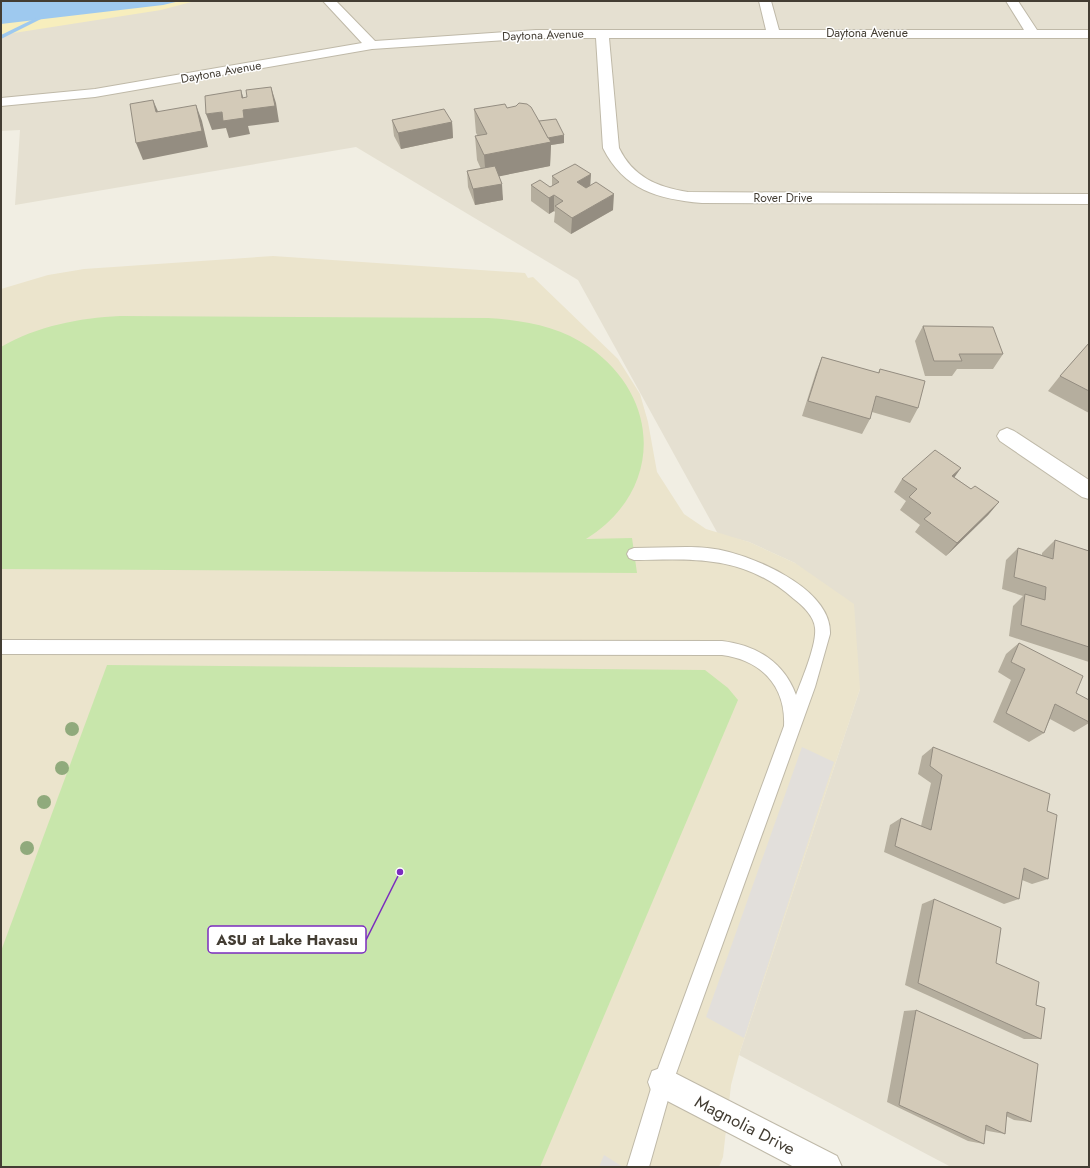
<svg xmlns="http://www.w3.org/2000/svg" width="1090" height="1168" viewBox="0 0 1090 1168" font-family="Jost,sans-serif">
<style>
.residential{fill:#e5e0d1}
.education{fill:#ebe4cc}
.green{fill:#c8e6ab}
.sand{fill:#f7eebd}
.parking{fill:#e2dfdb}
.water{fill:#9ec9ef}
.lines{fill:none;stroke-linecap:round;stroke-linejoin:round}
.stream{fill:#9ec9ef;fill-rule:evenodd}
.service-casing{stroke:#bfb9a8;stroke-width:2}
.minor-casing{stroke:#bfb9a8;stroke-width:2}
.service{fill:#fff;fill-rule:evenodd}
.minor{fill:#fff;fill-rule:evenodd}
.tree{fill:#90aa7c}
.wall{fill:#b5ae9e}
.shaded-wall{fill:#948d81}
.building{fill:#d3cab8;stroke:#948d81}
.labels{text-anchor:middle;stroke-width:3;stroke-linejoin:round;paint-order:stroke}
.far-street-label{font-size:12px;fill:#433d33;stroke:#fff}
.near-street-label{font-size:17px;fill:#433d33;stroke:#fff}
.leader{fill:none;stroke:#7b2cbf;stroke-width:1.5}
.callout-dot{fill:#7b2cbf;stroke:#fff;stroke-width:1.5}
.callout{fill:#fff;stroke:#7b2cbf;stroke-width:1.5}
.callout-label{font-size:15px;text-anchor:middle;font-weight:bold;fill:#433d33}
</style>
<rect width="100%" height="100%" fill="#f1eee3"/>
<!-- residential -->
<path class="residential" d="M1 1H1089V1167H951L739 1055 860 689 795 563 749 542 718 534 578 280 356 147 15 205 20 130 1 131Z"/>
<!-- education -->
<path class="education" d="M273 256 525 273 528 278 533 277 618 359 640 394 648 422 657 472 684 514 706 529 749 542 795 563 854 604 860 689 739 1055 731 1085 723 1157 719 1167H1V289L48 275 84 269Z"/>
<!-- green -->
<g class="green">
<path d="M120 316 488 318C523 320 559 326 589 347 662 398 663 491 586 539L632 538 637 573 1 569V347C37 326 79 318 120 316Z"/>
<path d="M107 665 705 670 728 688 738 700 540 1167H1V951Z"/>
</g>
<!-- sand -->
<path class="sand" d="M1 1H195L161 10 1 35Z"/>
<!-- parking -->
<g class="parking">
<path d="M802 747 834 762 744 1038 706 1017Z"/>
<path d="M604 1155 623 1167H599Z"/>
</g>
<!-- water -->
<path class="water" d="M1 1H180L163 5 1 24Z"/>
<g class="lines">
<!-- stream -->
<path class="stream" d="M44 14 49 15 1 39V35Z"/>
<defs>
<path id="service" d="M686 547C700 547 715 548 729 552 763 561 832 591 830 634L815 687 673 1082 649 1167H627L653 1082 784 726C786 686 761 660 722 655L1 654V640L722 641C756 645 784 662 796 695 802 679 817 644 815 628 814 616 803 606 794 599 744 555 696 559 634 560L629 558 627 554 629 550 634 548Z"/>
<g id="minor">
<path d="M323 1H336L375 41 536 30H766L759 1H771L779 30H1024L1006 1H1018L1037 30H1089V38H609L619 148C633 177 657 187 688 192L1089 194V204L702 203C658 199 624 190 603 148L596 38H536L372 49 95 97 1 106V98L95 89 362 43Z"/>
<path d="M1007 428 1014 431 1089 480V499L1082 497 1000 441 997 436 1000 431Z"/>
<path d="M663 1067 837 1156 842 1167H794L652 1093 648 1082 652 1071Z"/>
</g>
</defs>
<!-- service casing -->
<use href="#service" class="service-casing"/>
<!-- minor casing -->
<use href="#minor" class="minor-casing"/>
<!-- service -->
<use href="#service" class="service"/>
<!-- minor -->
<use href="#minor" class="minor"/>
</g>
<!-- trees -->
<g class="tree">
<circle cx="72" cy="729" r="7"/>
<circle cx="62" cy="768" r="7"/>
<circle cx="44" cy="802" r="7"/>
<circle cx="27" cy="848" r="7"/>
</g>
<!-- wall -->
<g class="wall">
<path d="M507 108 539 121 564 143 551 145 550 166 499 176 503 200 475 205 468 187 467 171 481 169 477 160 475 136H478L476 133 474 109Z"/>
<path d="M392 120 452 122 453 138 401 149 394 136Z"/>
<path d="M552 176 590 186 613 210 571 234 554 222 555 212 554 211 549 214 531 201V185L550 187 552 186Z"/>
<path d="M923 326 1003 354 993 369H957L952 376H925L915 341Z"/>
<path d="M1089 343V413L1048 391 1060 376Z"/>
<path d="M822 357 878 373 880 369 918 408 910 423 872 412 870 419 862 434 802 416 816 372Z"/>
<path d="M961 468 954 477 971 489 999 502 988 515 946 556 915 532 920 525 900 510 906 501 894 492 902 479Z"/>
<path d="M1055 540 1089 551V662L1009 636 1013 606 1023 596 1002 589 1006 560 1018 548 1042 555V553Z"/>
<path d="M1019 643 1076 693 1089 723 1074 732 1050 719 1044 733 1029 742 993 722 1011 680 998 672 1006 654Z"/>
<path d="M933 747 1047 811 1048 879 1032 884 1022 880 1019 899 1004 904 884 852 890 825 901 818 921 826 931 783 918 774 922 756Z"/>
<path d="M934 899 1036 1005 1041 1039H1024L905 985 922 904Z"/>
<path d="M916 1010 1031 1122 1014 1120 1006 1116 1005 1134 988 1131 985 1130 984 1144 968 1141 887 1102 904 1011Z"/>
</g>
<!-- shaded-wall -->
<g class="shaded-wall">
<path d="M271 87 276 103 279 122 248 126 250 134 229 138 226 128 212 130 206 114 222 112 243 110 241 90 246 107Z"/>
<path d="M153 100 160 116 156 112Z"/>
<path d="M196 105 202 121 208 147 143 160 136 143Z"/>
<path d="M452 122 453 138 401 149 398 133Z"/>
<path d="M564 135V143L551 145 550 166 486 179 484 155 540 139Z"/>
<path d="M591 174 590 190 576 198 577 182Z"/>
<path d="M502 184 503 200 475 205 473 189Z"/>
<path d="M614 194 613 210 571 234 572 218Z"/>
<path d="M554 195V211L549 214V198Z"/>
<path d="M961 468 951 482 952 476Z"/>
<path d="M999 502 988 515 946 556 957 543Z"/>
</g>
<!-- building -->
<g class="building">
<path d="M271 87 275 106 243 110 244 118 223 121 222 112 206 114 205 96 241 90 242 98 247 97 246 90Z"/>
<path d="M153 100 156 112 196 105 202 131 136 143 130 104Z"/>
<path d="M519 103 527 104 531 107 551 142 484 155 475 136 487 134 474 109 505 104 507 108 516 106Z"/>
<path d="M444 109 452 122 398 133 392 120Z"/>
<path d="M556 119 564 135 548 138 539 121Z"/>
<path d="M575 164 591 174 577 182 586 188 596 182 614 194 572 218 555 206 563 201 554 195 549 198 531 185 540 180 550 187 559 182 552 176Z"/>
<path d="M495 166 502 184 473 189 467 171Z"/>
<path d="M923 326 993 327 1003 354H959L962 361H934Z"/>
<path d="M1089 343V391L1060 376Z"/>
<path d="M822 357 879 373 880 369 925 381 918 408 876 396 870 419 808 401Z"/>
<path d="M935 450 961 468 952 476 971 489 975 486 999 502 957 543 924 519 931 513 909 497 917 489 902 479Z"/>
<path d="M1055 540 1089 551V647L1021 625 1025 594 1045 600 1046 587 1014 577 1018 548 1053 559Z"/>
<path d="M1019 643 1083 676 1076 693 1089 700V722L1055 704 1044 733 1006 713 1025 669 1011 662Z"/>
<path d="M933 747 1050 794 1047 811 1057 815 1048 879 1024 868 1019 899 895 846 901 818 931 830 942 775 930 766Z"/>
<path d="M934 899 1001 928 996 963 1039 982 1036 1005 1045 1008 1041 1039 918 983Z"/>
<path d="M916 1010 1038 1064 1031 1122 1007 1112 1005 1134 986 1125 984 1144 899 1105Z"/>
</g>
<g class="labels">
<!-- far-street labels -->
<g class="far-street-label">
<text x="867" y="37">Daytona Avenue</text>
<text transform="translate(543 35) rotate(-2)" y="4">Daytona Avenue</text>
<text transform="translate(221 72) rotate(-10)" y="4">Daytona Avenue</text>
<text x="783" y="202">Rover Drive</text>
</g>
<!-- near-street labels -->
<g class="near-street-label">
<text transform="translate(745 1125) rotate(27)" y="6">Magnolia Drive</text>
</g>
</g>
<!-- callouts -->
<path class="leader" d="M400 872L366 940"/>
<circle class="callout-dot" cx="400" cy="872" r="4"/>
<rect class="callout" x="208" y="926" width="158" height="27" rx="4"/>
<g class="callout-label">
<text x="287" y="945">ASU at Lake Havasu</text>
</g>
<!-- border -->
<rect width="1090" height="1168" fill="none" stroke="#433d33" stroke-width="4"/>
</svg>
